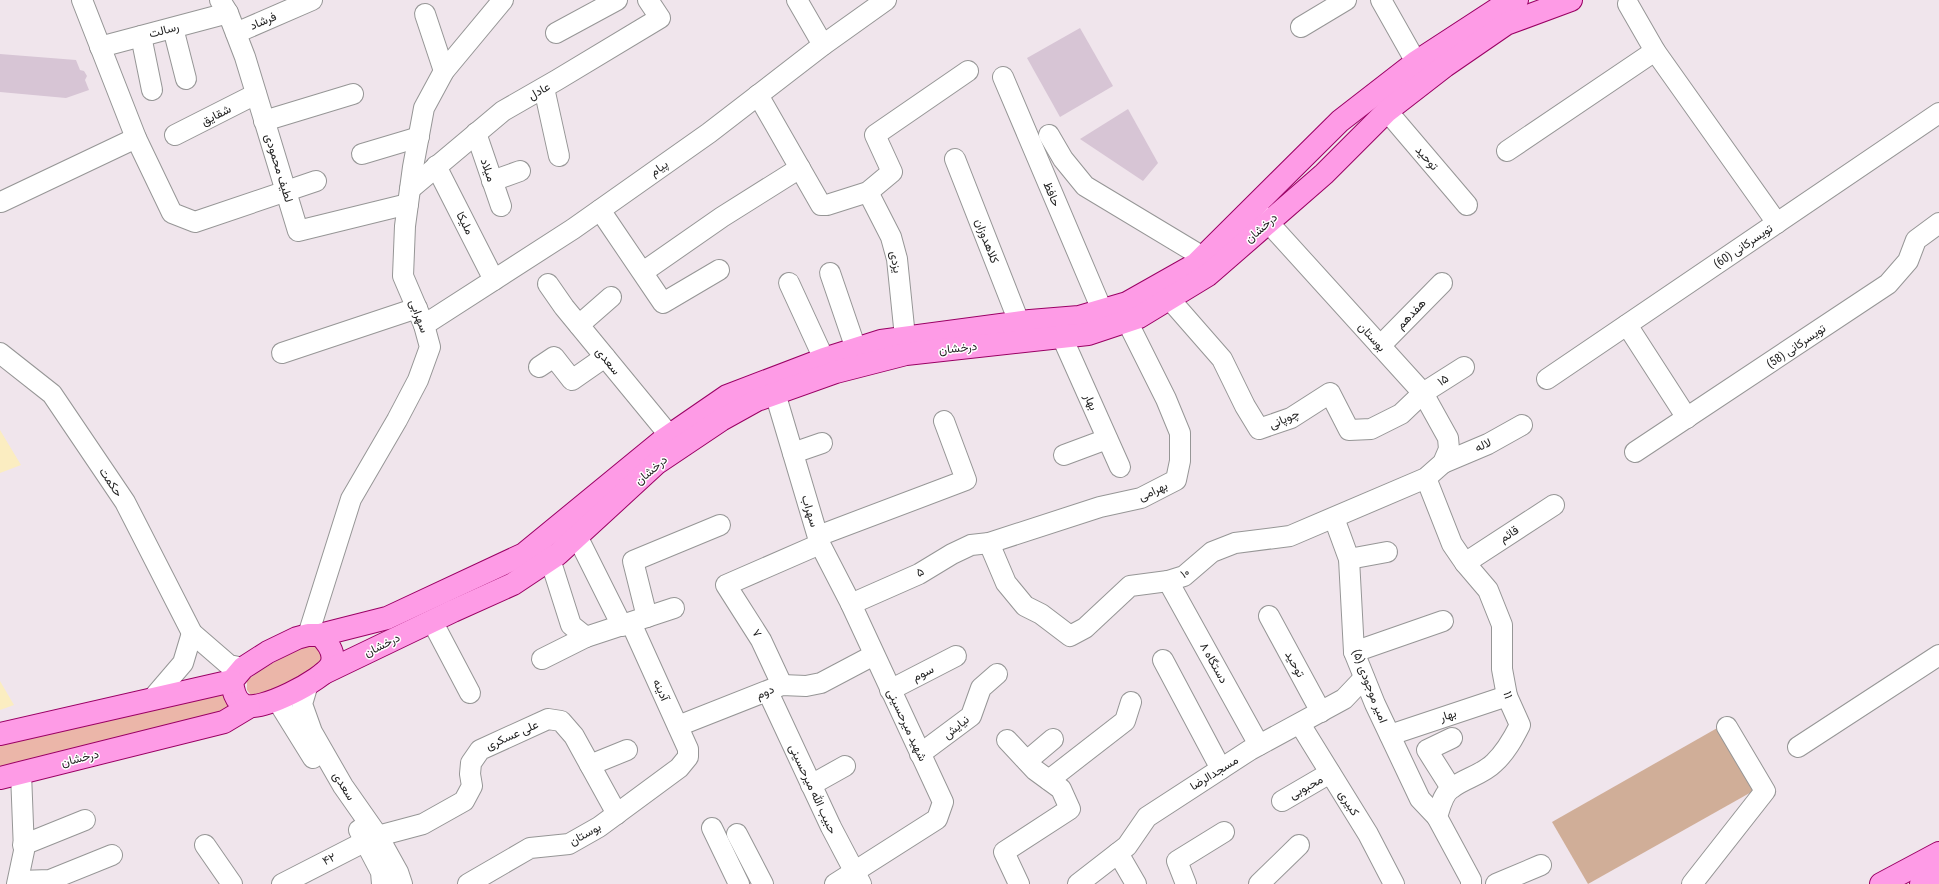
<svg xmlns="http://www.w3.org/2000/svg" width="1939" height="884" viewBox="0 0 1939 884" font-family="'Roboto Condensed',Vazirmatn,sans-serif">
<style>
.grass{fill:#ebb6a9}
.forest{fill:#d0ae98}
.park{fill:#fbedc1}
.building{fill:#d7c5d5}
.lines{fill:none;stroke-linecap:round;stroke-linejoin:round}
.minor-casing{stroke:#969696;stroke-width:22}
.major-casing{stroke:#9a0064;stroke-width:24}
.minor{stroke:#fff;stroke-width:20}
.major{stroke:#fe9be6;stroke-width:22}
.labels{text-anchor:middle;stroke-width:3;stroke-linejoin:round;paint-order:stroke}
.street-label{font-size:12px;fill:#1f1f1f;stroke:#fff}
</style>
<rect width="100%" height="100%" fill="#f0e5ec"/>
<!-- grass -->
<g class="grass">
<path d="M308 643 319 646 325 659 320 668 254 699 247 690V680L271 664Z"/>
<path d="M221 689 231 709 214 716 0 769V741Z"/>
</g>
<!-- forest -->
<path class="forest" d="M1719 727 1755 790 1588 884 1552 822Z"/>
<!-- park -->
<g class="park">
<path d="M0 430 21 465 0 473Z"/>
<path d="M0 681 14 705 0 710Z"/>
</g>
<!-- building -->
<g class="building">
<path d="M1080 28 1113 86 1060 117 1027 58Z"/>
<path d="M0 54 76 60 80 70 84 71 87 76 85 80 89 90 66 98 0 92Z"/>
<path d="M1128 109 1158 163 1143 181 1080 139Z"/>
</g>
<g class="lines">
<defs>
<g id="minor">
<path d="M82 0 136 138 172 213 195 222 316 181"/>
<path d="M220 0 228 13 245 57 298 231 408 204"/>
<path d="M797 0 823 45"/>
<path d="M1381 0 1416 62"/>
<path d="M1628 4 1655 51 1777 223"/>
<path d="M425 14 444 71"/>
<path d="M1301 27 1346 0"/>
<path d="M173 28 186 79"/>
<path d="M236 33 312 0"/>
<path d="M556 33 617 0"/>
<path d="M141 36 152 90"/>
<path d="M100 47 228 13"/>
<path d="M1003 77 1102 310"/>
<path d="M544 88 559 156"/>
<path d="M758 95 821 205H827L868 192 892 172 875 135 968 71"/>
<path d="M1387 111 1467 205"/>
<path d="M264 121 353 94"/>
<path d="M476 133 501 206"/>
<path d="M175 135 256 94"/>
<path d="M1049 135 1063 159 1085 186 1203 257"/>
<path d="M1507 151 1655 51"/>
<path d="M362 154 419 137"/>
<path d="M955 159 1019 322"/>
<path d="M436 166 494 280"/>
<path d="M492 181 520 171"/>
<path d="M410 189 503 111 557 80 660 18 648 0"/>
<path d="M868 192 891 237 897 259 905 337"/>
<path d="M1 202 136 138"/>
<path d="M600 210 663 303 719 270"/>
<path d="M643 272 722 217 800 168"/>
<path d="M830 273 856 349"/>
<path d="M789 283 824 359"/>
<path d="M548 284 564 307 670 436"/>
<path d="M1159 287 1222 359 1245 406 1259 429 1291 418 1330 393 1349 430 1371 429 1401 414 1423 393 1464 367"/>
<path d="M424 325 573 229 709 133 823 45 886 0"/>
<path d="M579 325 611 297"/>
<path d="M1627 325 1687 418"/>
<path d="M1062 337 1120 467"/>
<path d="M1380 346 1442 283"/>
<path d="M0 353 52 394 125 502 192 633 229 665 243 668"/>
<path d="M282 353 417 308"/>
<path d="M539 367 554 357 572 380 605 357"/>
<path d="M1547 379 1939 113"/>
<path d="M769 380 775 393 820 544 851 604 943 802 937 819 835 884"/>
<path d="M1635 452 1888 284 1908 261 1916 240 1939 223"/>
<path d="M793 453 822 443"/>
<path d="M1064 455 1107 439"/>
<path d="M1443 463 1488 444 1522 425"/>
<path d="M1426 478 1452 544 1465 563 1488 590 1502 625V669L1507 696 1520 725C1513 739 1506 752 1494 763 1482 775 1465 778 1452 788 1443 793 1440 808 1437 817L1471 880V884"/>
<path d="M1334 518 1349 559 1354 652 1375 704 1420 799 1437 817"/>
<path d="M577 536 622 626"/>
<path d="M818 536 966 480 944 421"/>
<path d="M989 543 1006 583 1025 606 1041 614 1070 636 1085 628 1130 586 1168 581 1184 576 1212 552 1235 543 1290 536 1426 478 1443 463 1449 449 1448 438 1423 393 1257 210"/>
<path d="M550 559 571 625 586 637 674 608"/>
<path d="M1349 559 1387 552"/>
<path d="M1465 563 1554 505"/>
<path d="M1168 581 1259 745"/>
<path d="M851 604 919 574 952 554 971 545 989 543 1100 507 1141 498 1176 480 1180 461V433L1166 399 1127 321"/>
<path d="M1269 616 1321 712"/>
<path d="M647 617 633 561 720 525"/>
<path d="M432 621 470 693"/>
<path d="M308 635 351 499 397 420 418 380 430 347 424 325 403 276 405 226 413 167 424 108 444 71 503 0"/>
<path d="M1354 652 1443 621"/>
<path d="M542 659 586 637"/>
<path d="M1163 660 1221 769"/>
<path d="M308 684 302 704 312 732 343 786 378 836 398 872 402 884"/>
<path d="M782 685 761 640 726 585 820 544"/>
<path d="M890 690 956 656"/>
<path d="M768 692 831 827 861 884"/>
<path d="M153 698 183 663 192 633"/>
<path d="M277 700 313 758"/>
<path d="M1300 724 1368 834 1394 884"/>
<path d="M678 726 782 685 806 686 821 683 874 655"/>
<path d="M1390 735 1507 696"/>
<path d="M1007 740 1035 770 1061 789 1070 809 1004 852 1019 884"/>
<path d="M1798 747 1939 655"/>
<path d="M920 754 971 716 981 688 997 674"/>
<path d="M1027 761 1053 739"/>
<path d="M590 765 627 750"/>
<path d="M1049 780 1125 721 1131 702"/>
<path d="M811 785 845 766"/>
<path d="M1451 788 1427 750 1452 738"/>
<path d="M1282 801 1330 773"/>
<path d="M712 828 739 884"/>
<path d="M359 830 381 872 382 884"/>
<path d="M737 834 763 884"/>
<path d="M23 845 85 820"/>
<path d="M205 845 232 884"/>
<path d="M1118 853 1136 884"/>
<path d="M19 881 50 880 112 855"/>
<path d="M17 884 24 851 21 773"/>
<path d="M282 884 364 842 378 836 423 824 464 801 472 786 470 774 471 763 480 750 548 719 561 721 574 736 617 814"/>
<path d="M468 884 530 848 569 844 599 827 679 768 688 757V749L631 623"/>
<path d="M1078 884 1127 846 1147 817 1250 750 1344 699 1364 678"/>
<path d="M1186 884 1177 861 1224 832"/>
<path d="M1259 884 1299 845"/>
<path d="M1496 884 1541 865"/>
<path d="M1692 884 1765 791 1727 727"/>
</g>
<g id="major">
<path d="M320 635C328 643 336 654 331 665 323 680 259 713 244 705 235 701 233 690 232 681L243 668 268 652 297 638 308 635H320L387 618 524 554 663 440 727 396 824 359 881 341 1030 321 1079 317 1127 303 1196 264 1340 121 1416 62 1505 4 1517 0"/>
<path d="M324 673 453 611 513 584 558 554 657 463 721 420 757 400 836 372 906 354 1088 334 1139 317 1208 275 1324 174 1387 111 1445 66 1506 24 1571 0"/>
<path d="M0 734 232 681"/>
<path d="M0 778 224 722 249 707"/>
<path d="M1881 884 1939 853"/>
<path d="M1921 884 1939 874"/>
</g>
</defs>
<!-- minor casing -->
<use href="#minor" class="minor-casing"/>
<!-- major casing -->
<use href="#major" class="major-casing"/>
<!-- minor -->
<use href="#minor" class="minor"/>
<!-- major -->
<use href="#major" class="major"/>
</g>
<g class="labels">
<!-- street labels -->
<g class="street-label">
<text transform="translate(263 21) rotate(-23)" y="4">فرشاد</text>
<text transform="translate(164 30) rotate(-15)" y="4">رسالت</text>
<text transform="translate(539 91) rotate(-29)" y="4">عادل</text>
<text transform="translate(216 115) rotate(-27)" y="4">شقایق</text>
<text transform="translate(1427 158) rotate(49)" y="4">توحید</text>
<text transform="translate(279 168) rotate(73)" y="4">لطیف محمودی</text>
<text transform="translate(659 168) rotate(-35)" y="4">پیام</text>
<text transform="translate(488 170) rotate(72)" y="4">میلاد</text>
<text transform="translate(1052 194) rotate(67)" y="4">حافظ</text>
<text transform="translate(465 223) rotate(63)" y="4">ملیکا</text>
<text transform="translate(1261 228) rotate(-41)" y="4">درخشان</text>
<text transform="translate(987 241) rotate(69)" y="4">کلاهدوزان</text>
<text transform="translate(1743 246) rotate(-34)" y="4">تویسرکانی (60)</text>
<text transform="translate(896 262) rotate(80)" y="4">یزدی</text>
<text transform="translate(1411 314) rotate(-46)" y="4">هفدهم</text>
<text transform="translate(419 316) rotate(70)" y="4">سهرابی</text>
<text transform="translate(1372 337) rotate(48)" y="4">بوستان</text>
<text transform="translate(1796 346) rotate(-34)" y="4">تویسرکانی (58)</text>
<text transform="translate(958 348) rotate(-6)" y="4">درخشان</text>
<text transform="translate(608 361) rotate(51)" y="4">سعدی</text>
<text transform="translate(1443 380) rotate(-32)" y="4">۱۵</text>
<text transform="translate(1091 402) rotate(66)" y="4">بهار</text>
<text transform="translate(1284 419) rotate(-24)" y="4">چوپانی</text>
<text transform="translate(1483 445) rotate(-24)" y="4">لاله</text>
<text transform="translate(651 470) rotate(-40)" y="4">درخشان</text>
<text transform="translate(111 482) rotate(56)" y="4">حکمت</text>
<text transform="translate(1153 491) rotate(-25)" y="4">بهرامی</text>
<text transform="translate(810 511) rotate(73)" y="4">سهراب</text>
<text transform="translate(1509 534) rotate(-33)" y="4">قائم</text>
<text transform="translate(920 572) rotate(-29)" y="4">۵</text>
<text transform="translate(1185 573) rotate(-31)" y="4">۱۰</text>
<text transform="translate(757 633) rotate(58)" y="4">۷</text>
<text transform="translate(382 645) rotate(-26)" y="4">درخشان</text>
<text transform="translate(1214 663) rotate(61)" y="4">۸ دستگاه</text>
<text transform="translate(1295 664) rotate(61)" y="4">توحید</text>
<text transform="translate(923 673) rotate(-27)" y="4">سوم</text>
<text transform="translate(1370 686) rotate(69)" y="4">امیر موجودی (۵)</text>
<text transform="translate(661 690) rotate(66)" y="4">آدینه</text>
<text transform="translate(765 692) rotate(-23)" y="4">دوم</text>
<text transform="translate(1508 695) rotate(73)" y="4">۱۱</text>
<text transform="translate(1448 715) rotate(-18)" y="4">بهار</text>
<text transform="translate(907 725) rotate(65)" y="4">شهید میرحسینی</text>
<text transform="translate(956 727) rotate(-39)" y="4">نیایش</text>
<text transform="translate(512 735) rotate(-24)" y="4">علی عسکری</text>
<text transform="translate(80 758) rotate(-14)" y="4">درخشان</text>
<text transform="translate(1214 773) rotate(-32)" y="4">مسجدالرضا</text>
<text transform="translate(344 786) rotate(58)" y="4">سعدی</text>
<text transform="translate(1306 787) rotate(-29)" y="4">محبوبی</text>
<text transform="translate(813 789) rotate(65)" y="4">حبیب الله میرحسینی</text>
<text transform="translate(1349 803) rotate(58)" y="4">کبیری</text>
<text transform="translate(585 834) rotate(-29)" y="4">بوستان</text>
<text transform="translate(329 859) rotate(-27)" y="4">۴۲</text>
</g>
</g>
</svg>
